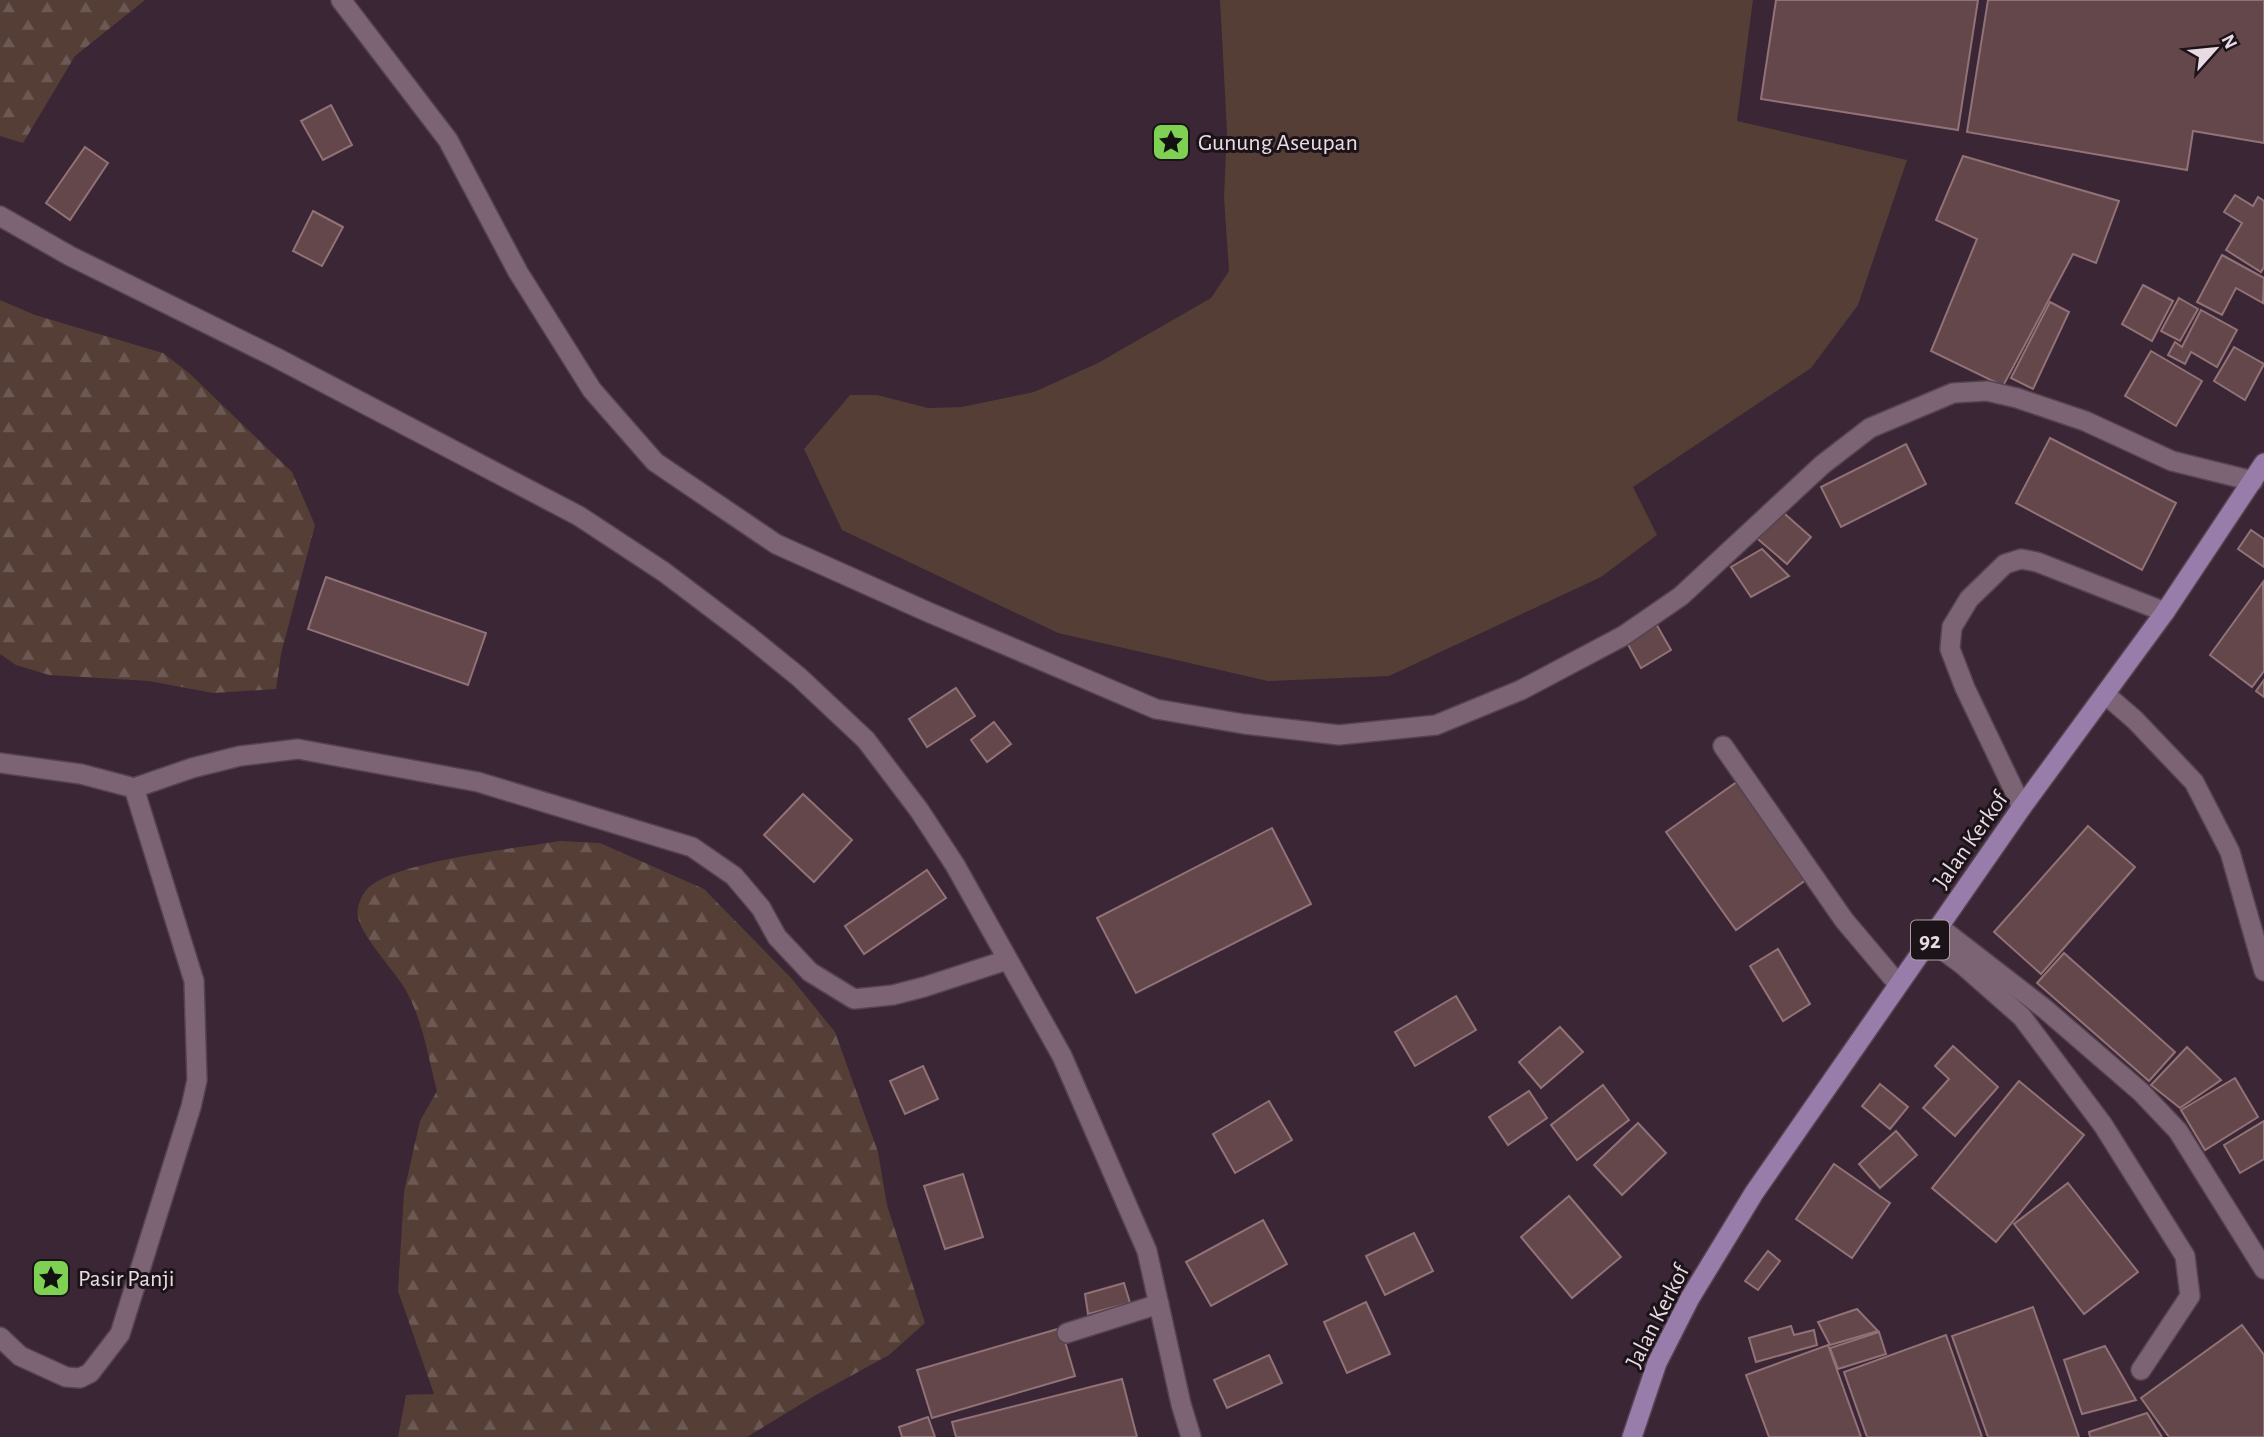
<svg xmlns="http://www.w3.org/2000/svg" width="2264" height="1437" viewBox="0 0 2264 1437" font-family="'Alegreya Sans',sans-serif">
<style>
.green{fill:#543e36}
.forest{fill:url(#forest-firs)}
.building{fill:#64474b;stroke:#917276;stroke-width:2}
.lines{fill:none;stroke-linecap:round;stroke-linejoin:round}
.service-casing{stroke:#554350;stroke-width:22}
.minor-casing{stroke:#554350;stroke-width:22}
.primary-casing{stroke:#554350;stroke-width:22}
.service{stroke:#7c6474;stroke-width:19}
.minor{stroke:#7c6474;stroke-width:19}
.primary{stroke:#987ca9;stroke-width:19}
.labels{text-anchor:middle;stroke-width:6;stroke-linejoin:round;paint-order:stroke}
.shield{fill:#1c1319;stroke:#ac9fa7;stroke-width:2}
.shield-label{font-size:23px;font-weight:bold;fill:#e9dbe4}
.poi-label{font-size:24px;fill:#e9dbe4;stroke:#1c1319;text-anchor:start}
.street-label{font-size:24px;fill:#e9dbe4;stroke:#1c1319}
</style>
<defs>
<pattern id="forest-firs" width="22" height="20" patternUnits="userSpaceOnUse" patternTransform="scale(1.75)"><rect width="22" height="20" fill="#543e36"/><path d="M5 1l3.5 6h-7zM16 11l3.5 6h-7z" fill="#6d5953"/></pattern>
</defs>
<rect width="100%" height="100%" fill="#3b2635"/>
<!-- green -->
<path class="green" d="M1220 0H1753L1737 121 1907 160 1858 305 1811 368 1633 487 1657 535 1601 577 1389 676 1268 681 1058 633 842 530 804 449 850 395H877L928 408 962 407 1034 392 1098 363 1211 298 1229 271 1224 197 1227 131Z"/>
<!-- forest -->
<g class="forest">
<path d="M0 0H145L75 56 23 143 0 136Z"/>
<path d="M0 300 35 315 163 353 189 373 292 472 315 525 281 654 276 689 213 693 149 681 49 675 16 665 0 654Z"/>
<path d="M560 841 600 843 704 889 792 979 835 1032 878 1152 887 1205 925 1323 889 1355 816 1395 747 1437H398L406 1395 434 1394 398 1291 404 1192 420 1121 437 1091C428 1057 423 1020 405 989 394 970 362 937 358 917 356 908 361 895 368 888 396 861 518 848 560 841Z"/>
</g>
<!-- building -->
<g class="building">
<path d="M1776 0H1978L1958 130 1761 99Z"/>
<path d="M1988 0H2264V143L2193 131 2187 170 1967 132Z"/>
<path d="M331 105 352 145 323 160 301 121Z"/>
<path d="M85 147 108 163 70 220 46 203Z"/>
<path d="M1963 156 2119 201 2096 263 2073 254 2003 386 1931 351 1977 239 1936 220Z"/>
<path d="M2235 195 2253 206 2258 197 2264 201V267L2261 272 2226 250 2242 223 2224 212Z"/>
<path d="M313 211 343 227 322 266 293 251Z"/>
<path d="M2222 255 2264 278 2263 303 2236 288 2222 315 2197 302Z"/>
<path d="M2143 285 2173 301 2152 341 2122 324Z"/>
<path d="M2179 298 2198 309 2180 341 2161 331Z"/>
<path d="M2050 302 2069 312 2033 389 2011 378Z"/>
<path d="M2201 310 2237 330 2217 367 2191 352 2185 364 2168 355 2175 342 2182 347Z"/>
<path d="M2234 347 2264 364 2245 400 2214 381Z"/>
<path d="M2151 351 2202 381 2176 426 2125 396Z"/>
<path d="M2050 438 2176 503 2142 570 2016 503Z"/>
<path d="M1906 444 1926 484 1841 527 1821 487Z"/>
<path d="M1777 507 1811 537 1787 564 1753 535Z"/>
<path d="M2251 530 2264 539V567L2238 549Z"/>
<path d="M1762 549 1789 576 1751 597 1731 567Z"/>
<path d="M326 577 486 633 468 685 308 629Z"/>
<path d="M2263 582 2264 671 2252 687 2210 655Z"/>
<path d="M1655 622 1671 650 1641 668 1625 639Z"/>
<path d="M2264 680V697L2256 691Z"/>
<path d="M956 688 975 716 927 747 909 719Z"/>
<path d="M994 722 1011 744 987 762 971 740Z"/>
<path d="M1741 779 1810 877 1736 930 1666 832Z"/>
<path d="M803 794 852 840 814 882 764 835Z"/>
<path d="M2088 826 2135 867 2041 974 1994 932Z"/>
<path d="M1272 828 1311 904 1136 993 1097 918Z"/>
<path d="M927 870 946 898 864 954 845 926Z"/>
<path d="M1778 949 1810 1004 1783 1021 1750 966Z"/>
<path d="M2064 953 2175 1052 2149 1081 2037 983Z"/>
<path d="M1456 996 1476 1030 1415 1066 1395 1032Z"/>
<path d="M1560 1027 1583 1052 1541 1088 1519 1062Z"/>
<path d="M1953 1046 1998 1087 1955 1136 1923 1108 1949 1079 1935 1066Z"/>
<path d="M2187 1047 2221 1080 2180 1108 2151 1085Z"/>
<path d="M923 1066 938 1099 905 1114 890 1081Z"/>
<path d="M2235 1078 2258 1117 2205 1150 2181 1110Z"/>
<path d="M2019 1081 2084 1135 1996 1242 1932 1188Z"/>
<path d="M1880 1084 1908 1107 1890 1129 1862 1106Z"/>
<path d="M1603 1085 1629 1120 1577 1160 1551 1125Z"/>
<path d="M1529 1091 1547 1118 1508 1145 1489 1117Z"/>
<path d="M1269 1101 1292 1140 1235 1173 1213 1134Z"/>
<path d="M2264 1121V1159L2240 1173 2224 1145Z"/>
<path d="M1638 1123 1666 1153 1622 1195 1594 1165Z"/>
<path d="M1896 1131 1917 1155 1880 1188 1859 1164Z"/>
<path d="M1834 1164 1890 1203 1852 1258 1796 1219Z"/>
<path d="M963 1174 983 1237 945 1249 924 1186Z"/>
<path d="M2068 1183 2138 1272 2084 1314 2014 1224Z"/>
<path d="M1569 1196 1621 1257 1572 1298 1521 1237Z"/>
<path d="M1263 1220 1287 1264 1211 1306 1186 1262Z"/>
<path d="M1414 1233 1433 1271 1385 1295 1366 1256Z"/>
<path d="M1768 1251 1780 1261 1758 1290 1745 1281Z"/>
<path d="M1124 1283 1130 1303 1088 1314 1085 1294Z"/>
<path d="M1366 1302 1390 1354 1347 1373 1324 1322Z"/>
<path d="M2033 1307 2079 1437H1988L1952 1336Z"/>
<path d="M1857 1309 1878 1331 1830 1345 1818 1322Z"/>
<path d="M2242 1325 2264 1355V1437H2169L2141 1398Z"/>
<path d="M1791 1326 1794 1335 1814 1330 1817 1345 1756 1362 1749 1338Z"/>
<path d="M1061 1328 1075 1376 932 1418 917 1370Z"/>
<path d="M1879 1332 1886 1354 1838 1369 1830 1348Z"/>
<path d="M1946 1335 1982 1437H1867L1844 1372Z"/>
<path d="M1828 1345 1861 1437H1769L1746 1375Z"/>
<path d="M2105 1346 2136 1400 2082 1414 2064 1360Z"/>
<path d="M1269 1355 1282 1383 1227 1408 1214 1380Z"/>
<path d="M1122 1379 1137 1437H956L952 1422Z"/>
<path d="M2147 1413 2162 1437H2090L2089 1432Z"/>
<path d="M928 1417 935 1437H902L899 1427Z"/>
</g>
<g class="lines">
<defs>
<g id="service">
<path d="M341 0 448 140 518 272 592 390 655 462 776 544 928 612 1156 709 1244 724 1339 735 1436 725 1521 690 1623 636 1681 596 1822 465 1870 428 1953 393 1987 391 2017 398 2085 421 2172 461 2253 481"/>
<path d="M2105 694 2135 720 2194 782 2230 852 2264 971"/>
<path d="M1723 746 1844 920 1898 984"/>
<path d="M0 763 81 774 134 788 192 768 240 756 298 749 478 782 692 847 734 876 761 908 777 937 810 972 854 999 893 995 924 987 1007 960"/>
<path d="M2022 807 1965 688 1950 649 1952 627 1969 599 2005 564 2021 559 2037 562 2165 612"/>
<path d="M1929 940 1963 965 2022 1017 2103 1125 2185 1256 2190 1296 2141 1370"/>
<path d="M1067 1333 1159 1304"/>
<path d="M0 1337 20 1356 66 1377 80 1378 90 1373 120 1334 191 1107 197 1080 194 981 134 788"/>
</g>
<g id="minor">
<path d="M0 216 70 256 275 357 579 516 664 572 746 634 799 677 866 740 919 810 955 865 1062 1056 1147 1251 1181 1404 1191 1437"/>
<path d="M1939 927 2045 1009 2141 1092 2178 1131 2264 1269"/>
</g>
<path id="primary" d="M1632 1437 1657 1363 1690 1298 1754 1193 2022 807 2165 612 2264 463"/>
</defs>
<!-- service casing -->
<use href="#service" class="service-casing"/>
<!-- minor casing -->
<use href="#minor" class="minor-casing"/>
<!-- primary casing -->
<use href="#primary" class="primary-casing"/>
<!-- service -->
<use href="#service" class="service"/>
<!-- minor -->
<use href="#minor" class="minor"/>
<!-- primary -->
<use href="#primary" class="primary"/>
</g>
<!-- icons -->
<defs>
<symbol id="sight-square" viewBox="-11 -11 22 22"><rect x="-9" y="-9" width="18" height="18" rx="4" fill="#7ed153" stroke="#1c1319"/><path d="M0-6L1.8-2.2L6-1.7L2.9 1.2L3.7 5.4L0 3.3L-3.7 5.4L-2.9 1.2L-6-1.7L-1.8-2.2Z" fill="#111"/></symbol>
</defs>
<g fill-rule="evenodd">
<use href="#sight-square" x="1149" y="120" width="44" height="44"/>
<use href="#sight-square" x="29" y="1256" width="44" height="44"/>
</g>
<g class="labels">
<!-- shield labels -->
<rect class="shield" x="1911" y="920.5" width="38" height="39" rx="5"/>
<g class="shield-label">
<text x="1930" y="948">92</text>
</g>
<!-- poi labels -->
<g class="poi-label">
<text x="1198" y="150">Gunung Aseupan</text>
<text x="78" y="1286">Pasir Panji</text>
</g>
<!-- street labels -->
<g class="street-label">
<text transform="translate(1970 840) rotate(-55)" y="8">Jalan Kerkof</text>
<text transform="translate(1657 1316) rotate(-63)" y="8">Jalan Kerkof</text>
</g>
</g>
<!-- north arrow -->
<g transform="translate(2215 49) rotate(63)" stroke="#1c1319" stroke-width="5" paint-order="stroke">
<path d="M0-5L12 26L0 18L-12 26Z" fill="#e9dbe4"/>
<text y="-10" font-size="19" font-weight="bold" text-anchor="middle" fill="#e9dbe4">N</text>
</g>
</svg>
